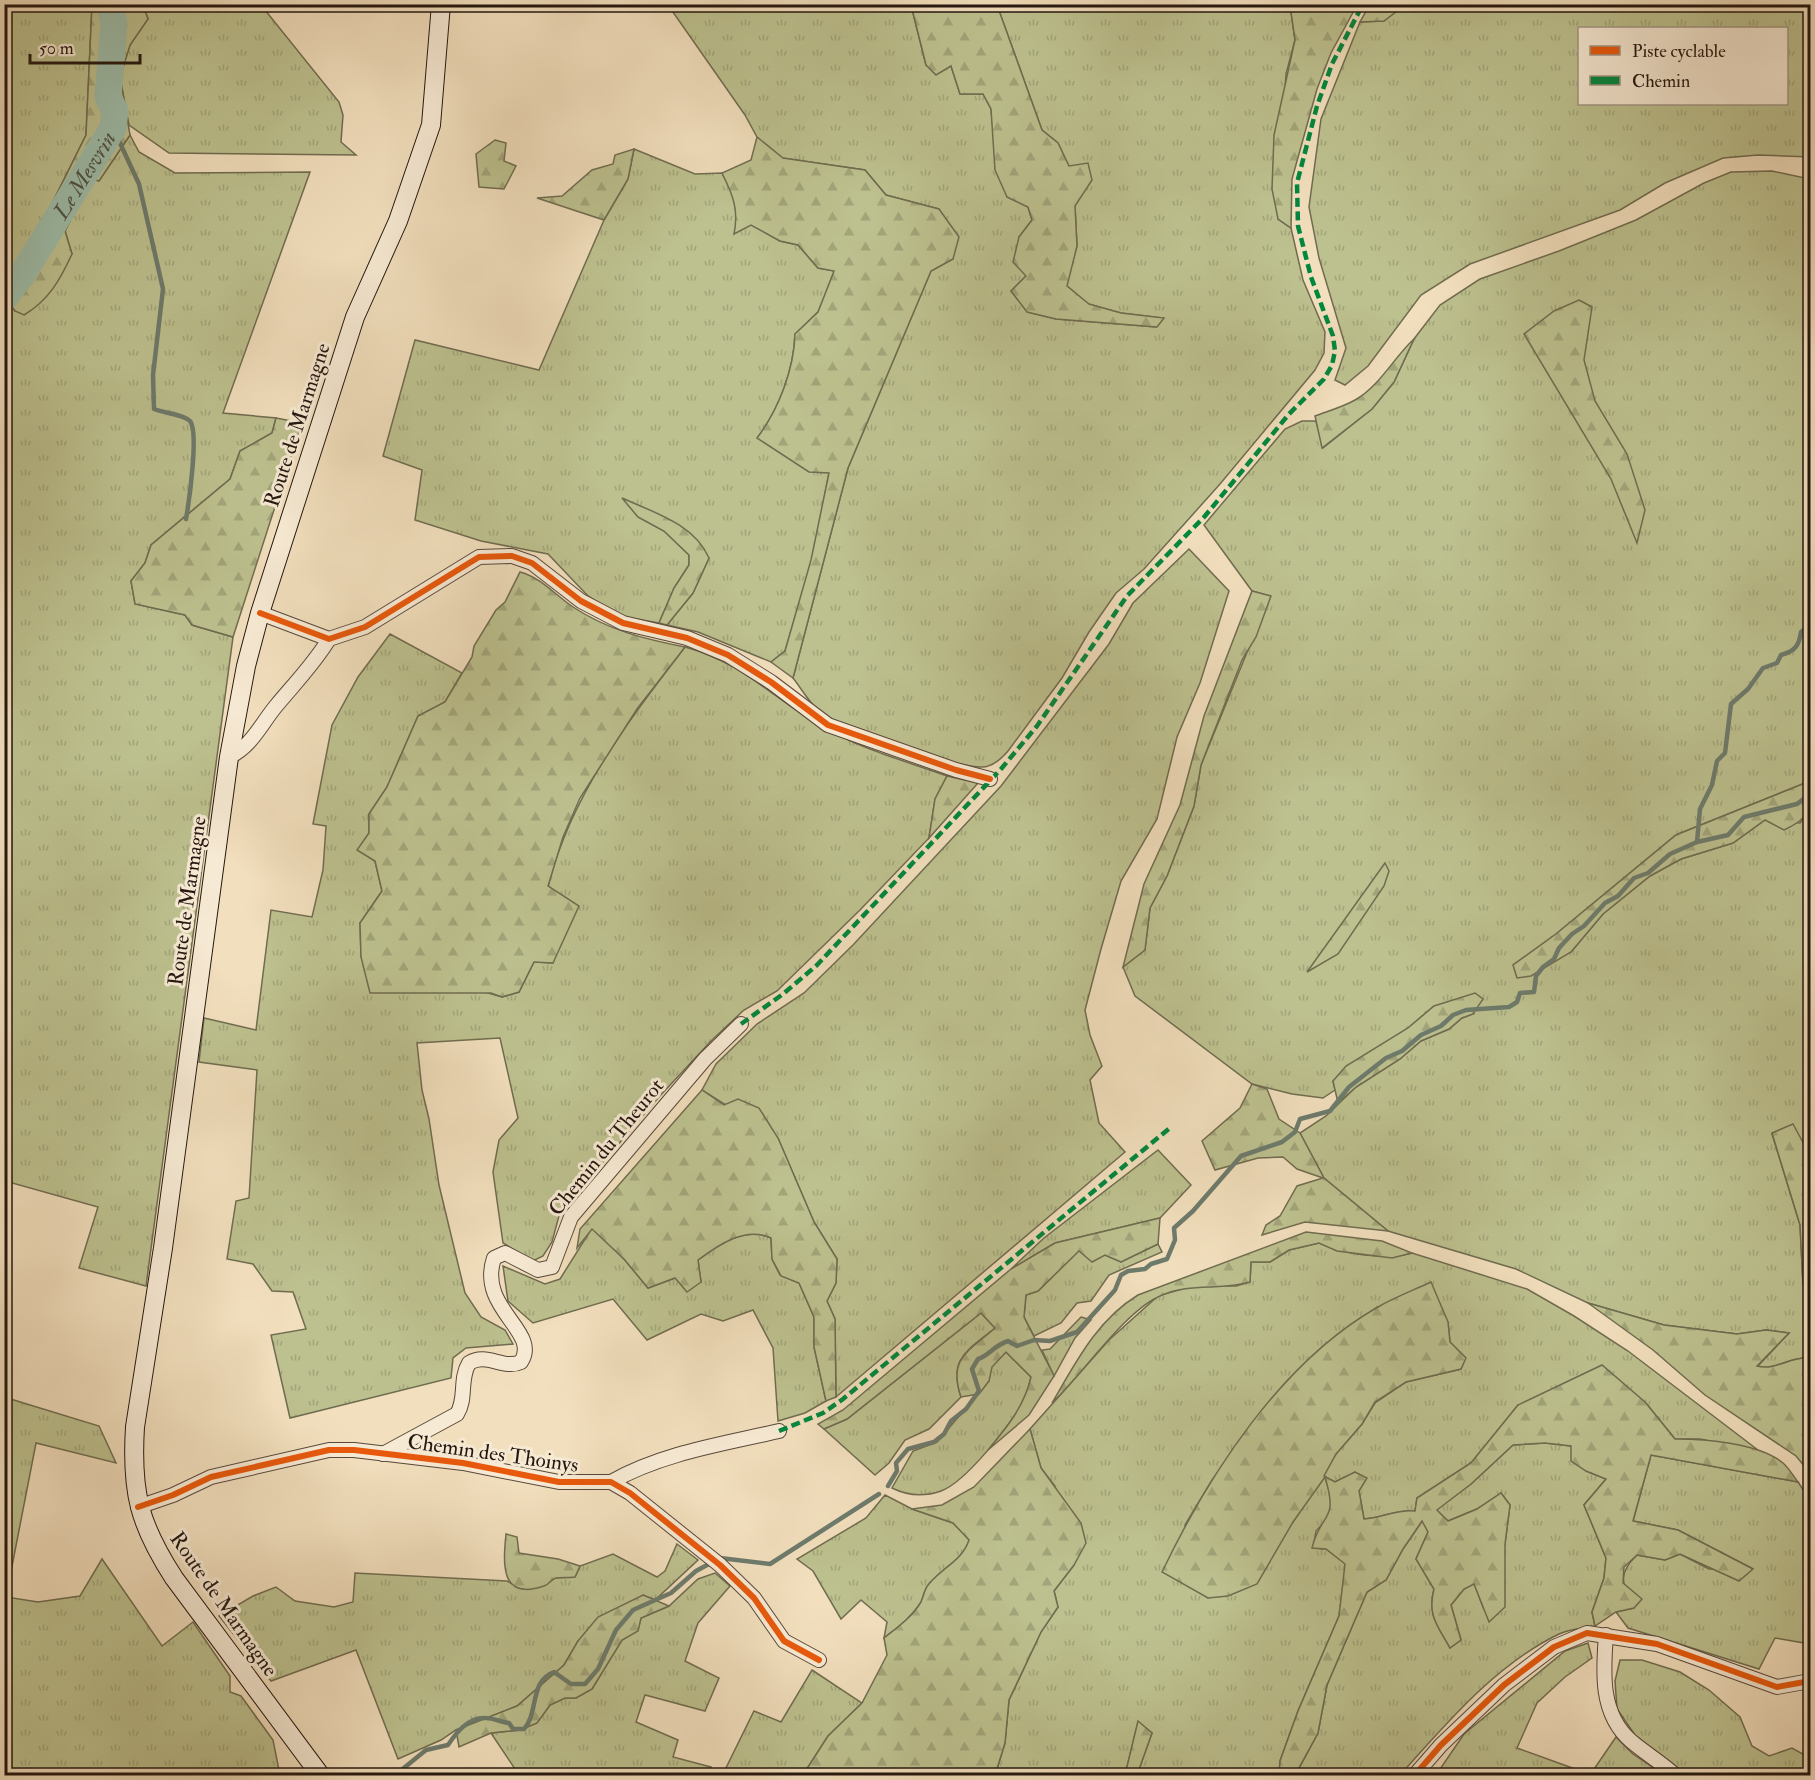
<svg xmlns="http://www.w3.org/2000/svg" width="1815" height="1780" viewBox="0 0 1815 1780" font-family="'IM FELL Double Pica',serif">
<style>
.grass{fill:url(#grass-tufts);stroke:#706c50;stroke-width:1.5;fill-rule:evenodd}
.forest{fill:url(#forest-firs);stroke:#706c50;stroke-width:1.5}
.lines{fill:none;stroke-linecap:round;stroke-linejoin:round}
.stream{stroke:#6d7b6c;stroke-width:4.5}
.river{stroke:#9dbdaa;stroke-width:27}
.minor-casing{stroke:#58493b;stroke-width:16}
.secondary-casing{stroke:#241710;stroke-width:20}
.minor{stroke:#f7ead4;stroke-width:14}
.secondary{stroke:#f7ead4;stroke-width:18}
.quiet{stroke:#00873e;stroke-width:4.5;stroke-dasharray:9 4.5;stroke-linecap:butt}
.cycleway-casing{stroke:#f7ead4;stroke-width:10}
.cycleway{stroke:#e8590c;stroke-width:6}
.labels{text-anchor:middle;stroke-width:6;stroke-linejoin:round;paint-order:stroke}
.street-label{font-size:21px;fill:#241710;stroke:#f7ead4}
.water-label{font-size:22px;font-style:italic;fill:#4e5146;stroke:#f7ead4}
</style>
<defs>
<pattern id="grass-tufts" width="24" height="20" patternUnits="userSpaceOnUse" patternTransform="scale(1.5)"><rect width="24" height="20" fill="#bdc18f"/><path d="M3 7l-1-3M5 7V3M7 7l1-3M15 17l-1-3M17 17v-4M19 17l1-3" fill="none" stroke="#a2a57a"/></pattern>
<pattern id="forest-firs" width="22" height="20" patternUnits="userSpaceOnUse" patternTransform="scale(1.5)"><rect width="22" height="20" fill="#bdc18f"/><path d="M5 1l3.5 6h-7zM16 11l3.5 6h-7z" fill="#a2a57a"/></pattern>
</defs>
<rect width="100%" height="100%" fill="#f2dfbd"/>
<filter id="stains"><feTurbulence type="fractalNoise" baseFrequency=".00333" numOctaves="4"/><feColorMatrix values="0 0 0 0 .2 0 0 0 0 .09 0 0 0 0 .02 0 0 0 .5 -.17"/></filter>
<radialGradient id="worn" r=".72"><stop offset=".6" stop-color="#630" stop-opacity="0"/><stop offset="1" stop-color="#630" stop-opacity=".3"/></radialGradient>
<!-- grass -->
<g class="grass">
<path d="M159 4 261 5 339 102 343 115 341 142 356 155 169 153 129 125 120 77 130 45 148 19 144 8Z"/>
<path d="M1405 4 1810 5V157L1758 155 1723 158 1665 183 1620 210 1470 264 1421 295 1368 366 1345 385 1335 380 1346 348 1319 258 1309 207 1321 119 1360 22 1384 21ZM1580 28H1786V104H1580Z"/>
<path d="M5 5H92L86 135 24 260 5 288Z"/>
<path d="M668 5H911L926 65 951 66 960 94H983L991 109 994 138 1007 197 1028 207 1032 220 1019 237 1026 276 1011 291 1028 312 1056 319 1156 327 1163 318 1121 313 1088 304 1066 285 1077 246 1075 206 1069 167 1058 143 1042 130 997 5H1290L1295 40 1286 74 1278 219 1291 228 1303 280 1325 332 1324 353 1315 370 1220 484 1144 569 1116 593 1089 632 1062 678 1008 751C1002 758 993 767 982 767 956 768 836 728 818 710 808 701 801 688 793 678L848 468 931 271 953 259 939 209 886 195 865 170 782 158 757 137 745 115Z"/>
<path d="M130 135 139 152 175 173 310 172 223 413 276 418 272 433 240 451 230 479 151 545 145 563 131 581 135 604 185 615 192 625 233 637 146 1286 79 1268 98 1207 5 1181 4 313 11 305 15 311 72 254 65 231 92 179 99 181Z"/>
<path d="M634 149 695 174 722 173 733 195 737 216 780 241 798 245 818 268 835 271 818 312 795 334C794 369 779 409 758 437L829 473 812 560 785 651 771 662 698 632 667 625 693 593 709 558 624 499 638 517 664 531 689 555V565L674 588 659 623 620 616 588 596 548 554 481 541 415 520 422 470 383 456 415 340 539 370 604 220 628 179Z"/>
<path d="M1772 171 1810 179V781L1676 835 1556 934 1513 965 1571 952 1603 914 1650 876 1681 859 1733 843 1765 820 1800 823 1810 810V1182L1806 1148 1772 1134 1800 1225 1803 1284 1810 1286V1358C1791 1356 1777 1370 1757 1367L1789 1333 1766 1330 1737 1334 1664 1325 1588 1303 1516 1269 1388 1231 1324 1178 1300 1133 1326 1116 1356 1087 1400 1059 1421 1041 1449 1029 1462 1018 1473 1014 1434 1006 1408 1028 1333 1081 1335 1090 1323 1098 1292 1094 1252 1084 1135 996 1123 967 1145 949 1150 908 1167 876 1194 806 1201 765 1270 596 1252 591 1204 525 1285 429 1302 421H1316L1323 448 1372 409 1394 382 1414 339 1440 305 1480 279 1559 251 1636 220 1704 183 1731 172Z"/>
<path d="M1189 549 1229 591 1200 683 1177 737 1157 819 1121 881 1101 949 1085 1010 1090 1035 1102 1066 1090 1080 1099 1123 1125 1152 836 1397 835 1319 827 1301 836 1283 837 1259 814 1222 778 1138 702 1090 716 1064 757 1024 804 993 853 945 1001 786 1109 644 1133 603Z"/>
<path d="M390 634 462 673 445 702 418 716 387 787 369 814V833L358 850 375 861 382 891 360 923 361 957 502 997 519 992 534 962 553 963C564 931 543 906 549 883 572 793 630 719 685 647 744 663 773 699 823 727 861 749 906 761 947 776L935 799 929 838 860 910 777 991 744 1010 712 1040 658 1098 560 1212 552 1242 543 1256 533 1261 503 1243 493 1172 499 1140 518 1118 500 1038 417 1043 422 1090 429 1119 439 1185 465 1293 481 1317 505 1330 513 1344 466 1348 453 1358 451 1378 290 1418 271 1335 306 1329 293 1292 272 1291 253 1264 227 1259 236 1201 249 1198 257 1070 199 1062 204 1018 256 1030 271 910 312 917 323 870 326 826 313 824 332 725 358 677Z"/>
<path d="M1158 1150 1191 1185 1160 1218 1055 1243 1011 1269 1044 1238Z"/>
<path d="M592 1228 624 1259 648 1288 675 1278 701 1282 698 1260C719 1245 745 1226 771 1238L772 1259 780 1275 799 1283 814 1317V1347L826 1401 805 1413 778 1421 773 1348 753 1310 723 1321 701 1314 647 1340 613 1299 533 1323 508 1301 503 1266 545 1284 560 1279Z"/>
<path d="M1319 1243C1347 1255 1382 1260 1412 1253L1527 1289 1574 1316 1628 1351 1758 1450 1700 1439H1675L1645 1402 1518 1405 1471 1463 1417 1498 1415 1511C1398 1509 1382 1518 1364 1519L1359 1491 1366 1478 1355 1472 1335 1482 1325 1477 1332 1501 1328 1518 1316 1531 1313 1548 1326 1549 1346 1564 1339 1616 1298 1711 1280 1761 1279 1775H1137L1152 1733 1138 1722 1125 1775 995 1776 1005 1743 1009 1700 1041 1632 1058 1607 1054 1591 1074 1565 1055 1486 1041 1468 1030 1429 1109 1340 1158 1296 1192 1286H1236L1250 1282 1251 1262H1270L1289 1250ZM1377 1307 1448 1322 1450 1342 1465 1358 1461 1369 1406 1382 1375 1403 1362 1424 1336 1454 1293 1522 1208 1598 1195 1589 1185 1525 1212 1480 1288 1380 1321 1348Z"/>
<path d="M1158 1244 1162 1252 1109 1275 1091 1301 1077 1303 1061 1323 1034 1336 1024 1317 1026 1295 1038 1291 1079 1250 1105 1255 1121 1262Z"/>
<path d="M981 1313 995 1328C967 1351 948 1358 961 1397L929 1429 905 1440 889 1463 875 1475 824 1429 847 1419Z"/>
<path d="M1081 1317 1091 1320 1075 1338 1054 1376 1042 1350 1050 1349Z"/>
<path d="M1006 1352 1031 1377C1029 1384 1028 1392 1025 1399 1012 1423 966 1482 941 1491 924 1497 908 1496 892 1488L913 1451 937 1442 989 1381 991 1367Z"/>
<path d="M4 1397 99 1426 116 1463 36 1443 6 1597 38 1602 80 1596 102 1559 162 1646 193 1622 230 1676V1692L241 1696 273 1740 280 1775H5Z"/>
<path d="M1545 1443 1571 1446 1586 1471 1606 1479 1584 1505 1606 1558 1604 1578 1592 1612 1595 1626C1584 1628 1569 1629 1559 1634 1495 1665 1446 1724 1400 1775L1295 1776 1318 1733 1327 1685 1367 1592 1386 1580 1403 1549 1423 1520 1428 1532 1416 1559 1434 1589C1427 1615 1438 1626 1450 1648L1461 1640 1451 1605 1464 1589 1474 1583 1483 1607 1505 1544 1510 1505 1501 1493 1477 1509 1448 1521 1436 1510 1471 1484 1513 1445Z"/>
<path d="M1651 1455 1798 1482 1810 1500V1644L1775 1638 1759 1669 1628 1628 1616 1612 1634 1608C1623 1584 1616 1575 1637 1555L1665 1560 1680 1554 1709 1569H1753L1678 1530 1633 1521Z"/>
<path d="M885 1495 912 1509 953 1523 970 1540C961 1562 944 1566 929 1584 924 1589 924 1596 921 1602 912 1617 898 1627 884 1638L887 1622 861 1600 841 1619 813 1571 797 1559 866 1518Z"/>
<path d="M677 1544 698 1560 655 1600 643 1595 578 1641 564 1665 517 1706 456 1730 441 1740 398 1759 356 1650 271 1681 219 1616 253 1596 276 1587 295 1601 334 1607 353 1602 355 1573 507 1581 520 1588 554 1578 575 1577 580 1566 613 1554 657 1577 665 1571Z"/>
<path d="M715 1573 730 1586 698 1623 685 1661 719 1678 705 1711 645 1695 636 1722 678 1740 673 1757 711 1767 706 1775H519L491 1733 520 1730 537 1723 550 1705 565 1698H576L592 1689 622 1640 638 1630 641 1618 669 1606 698 1579Z"/>
<path d="M1588 1643 1592 1658 1565 1677 1537 1703 1517 1748 1575 1769 1571 1775H1436L1464 1734 1565 1651Z"/>
<path d="M1620 1660H1642L1680 1672 1709 1690 1740 1717 1752 1746 1769 1756 1792 1748 1810 1758V1775H1687L1635 1735 1617 1709 1615 1681Z"/>
<path d="M812 1670 862 1703 828 1736 803 1775 722 1776 754 1711 781 1722Z"/>
<path d="M1616 1737 1633 1754 1664 1775H1590Z"/>
</g>
<!-- forest -->
<g class="forest">
<path d="M1370 4H1405V5L1384 21 1360 22Z"/>
<path d="M92 5H138L144 8 148 19 130 45 120 77 130 135 99 181 92 179 65 231 72 254C60 280 49 300 24 315L15 311 5 297V288L24 260 86 135Z"/>
<path d="M911 5H997L1042 130 1058 143 1069 166 1088 163 1092 180 1075 206 1077 246 1067 286 1089 304 1121 313 1164 318 1157 327 1056 319 1027 312 1011 291 1026 276 1013 262 1019 237 1032 220 1028 207 1007 197 995 170 991 109 983 94H960L951 66 936 75 926 65Z"/>
<path d="M1290 5H1357L1331 53 1317 89 1292 179 1291 228 1278 219 1272 189 1274 135 1295 40Z"/>
<path d="M757 137 783 158 865 170 886 195 939 209 959 237 953 259 931 271 848 468 793 678 771 662 785 651 811 560 829 473 809 472 757 438C779 409 794 369 795 334L818 312 834 271 818 268 798 245 780 241 751 225 734 234C739 210 733 195 722 173L751 160Z"/>
<path d="M495 140 506 143 504 161 516 166 504 189 479 187 476 154Z"/>
<path d="M634 149 628 179 604 220 537 198 562 196 592 170 613 164 615 155Z"/>
<path d="M1579 300 1592 307 1584 360 1595 401 1627 454 1645 510 1637 543 1611 479 1524 334 1554 311Z"/>
<path d="M1414 339 1394 382 1372 409 1322 448 1315 416C1328 411 1343 407 1355 400 1380 386 1394 357 1414 339Z"/>
<path d="M276 418 302 423 233 637 192 625 185 615 135 604 131 581 145 563 151 545 230 479 240 451 272 433Z"/>
<path d="M622 498C655 513 694 524 709 558L693 593 667 625 659 623 674 588 689 565V555L664 531 638 517Z"/>
<path d="M520 572C542 578 555 595 573 607 608 630 644 639 685 647L637 709 580 798 563 837 548 886 579 906 553 963 534 962 519 992 502 997 491 993H370L361 957 360 923 382 891 375 861 357 850 369 833V814L387 787 418 716 445 702 472 657 474 646 496 610 505 602Z"/>
<path d="M1252 591 1271 596 1256 637 1242 660 1201 765 1194 806 1167 876 1150 908 1145 950 1123 967 1144 884 1180 805 1204 716Z"/>
<path d="M947 776 978 783 929 838 935 799Z"/>
<path d="M1810 781C1811 810 1812 817 1784 830L1765 820 1733 843 1681 859 1650 876 1603 914 1571 952 1531 976 1517 978 1513 965 1556 934 1676 835Z"/>
<path d="M1385 863 1389 871 1384 886 1338 954 1307 972Z"/>
<path d="M1475 993 1483 999 1473 1014 1462 1018 1449 1029 1421 1041 1400 1059 1356 1087 1338 1103 1333 1081 1346 1066 1408 1028 1434 1006Z"/>
<path d="M1252 1084 1267 1089 1279 1119 1300 1133 1324 1178 1388 1231 1305 1222 1262 1235 1266 1225 1280 1216 1297 1186 1323 1178 1297 1169 1283 1157 1258 1158 1215 1170 1202 1141 1240 1108Z"/>
<path d="M702 1090 724 1105 738 1099 759 1108 778 1138 814 1222 837 1259 836 1283 827 1301 835 1319 836 1397 826 1401 814 1347V1317L799 1283 781 1276 772 1259 771 1238C745 1226 718 1245 698 1260L701 1282 687 1292 675 1278 648 1288 624 1259 592 1229 577 1248 580 1229Z"/>
<path d="M1793 1124 1806 1148 1810 1182V1286L1803 1285 1800 1225 1772 1133Z"/>
<path d="M1160 1218 1158 1244 1121 1262 1105 1255 1092 1262 1079 1251 1038 1291 1026 1295 1024 1317 1054 1376 1029 1415 988 1450C1007 1427 1024 1407 1031 1377L1006 1352 992 1367 989 1381 979 1394 961 1397C948 1358 968 1352 995 1328L981 1313 847 1419 824 1429 818 1424 843 1410 1011 1269 1055 1243Z"/>
<path d="M1306 1232 1382 1241 1412 1253 1392 1258 1337 1251 1319 1243 1289 1250 1270 1262H1251L1250 1282C1220 1291 1190 1282 1160 1296 1125 1311 1082 1375 1052 1403 1076 1362 1097 1320 1138 1295Z"/>
<path d="M1431 1282 1448 1322 1450 1342 1466 1358 1461 1369 1406 1382 1375 1402 1362 1424 1336 1454 1324 1476 1335 1482 1355 1472 1367 1478 1359 1491 1364 1519C1382 1518 1397 1509 1415 1511L1417 1498 1471 1463 1518 1405 1602 1365 1645 1402 1675 1439C1705 1439 1759 1443 1783 1463 1789 1468 1793 1476 1798 1482L1651 1455 1633 1521 1678 1530 1753 1569 1739 1581 1680 1554 1665 1560 1637 1555 1624 1567 1623 1583 1642 1599 1634 1608 1616 1612 1595 1626 1592 1612 1604 1578 1606 1558 1584 1505 1606 1479 1586 1471 1571 1461V1446L1545 1443 1513 1445 1471 1484 1437 1510 1448 1521 1477 1509 1501 1493 1510 1505 1505 1544V1607L1489 1622 1474 1584 1464 1589 1451 1605 1461 1640 1450 1648C1438 1626 1427 1616 1434 1589L1416 1559 1428 1532 1422 1521 1403 1549 1386 1580 1367 1592 1327 1685 1318 1733 1295 1775H1279L1280 1761 1298 1711 1339 1616 1345 1564 1326 1549 1312 1548C1321 1511 1339 1523 1325 1477L1293 1522 1257 1584 1228 1596 1208 1598 1162 1572C1209 1474 1281 1362 1378 1307 1395 1297 1414 1290 1431 1282Z"/>
<path d="M1588 1303 1664 1325 1737 1334 1766 1330 1789 1333 1757 1366C1776 1371 1791 1356 1810 1358V1473L1796 1456 1705 1395 1653 1350Z"/>
<path d="M1030 1429 1041 1468 1081 1523 1086 1543 1074 1565 1054 1591 1058 1607 1041 1632 1009 1700 1005 1743 995 1775H803L828 1736 862 1703 887 1655 884 1638C898 1627 912 1617 921 1602 924 1596 924 1589 929 1584 943 1567 962 1561 969 1540L953 1523 912 1509 942 1505 974 1487Z"/>
<path d="M506 1534 517 1537 519 1553 558 1559 580 1566 575 1577C569 1578 561 1577 556 1578 551 1579 549 1585 544 1586 500 1601 503 1564 506 1534Z"/>
<path d="M643 1595 669 1606 641 1618 638 1631 622 1640 592 1689 576 1698H565L550 1705 537 1723 520 1730 491 1733 459 1747 456 1730 517 1706 564 1665 578 1641 598 1617Z"/>
<path d="M1138 1721 1152 1733 1137 1775H1125Z"/>
</g>
<g class="lines">
<!-- stream -->
<g class="stream">
<path d="M113 128 139 184 163 289 153 375 154 409C163 413 183 414 190 421 199 432 189 502 186 519"/>
<path d="M1697 842 1700 809 1712 785 1717 761 1725 753 1731 704 1748 689 1763 668 1777 663 1781 655C1795 651 1799 646 1801 632L1810 625"/>
<path d="M888 1486 897 1471 896 1463 908 1449 934 1442 944 1434 951 1421 966 1409 979 1391 972 1369 978 1359C990 1355 993 1346 1008 1341L1017 1346 1034 1340 1050 1341 1077 1332 1115 1290 1121 1275 1128 1271 1145 1269 1151 1264 1167 1259 1175 1240 1174 1228 1193 1211 1241 1156 1282 1142 1295 1132 1300 1119 1330 1111 1349 1087 1386 1058 1402 1051 1421 1035 1441 1026 1453 1015 1466 1010 1509 1007 1517 1002 1520 993 1534 992 1536 976 1543 967 1554 959 1559 948 1572 934 1584 926 1605 903 1618 896 1634 878 1648 873 1670 854 1697 842 1728 835 1744 817 1797 804 1810 794"/>
<path d="M394 1776 426 1750 448 1745C456 1733 468 1717 486 1718 493 1718 501 1722 509 1723L513 1729H524C539 1713 529 1681 554 1672L571 1684H585L598 1669 616 1630 633 1610 671 1593 696 1571 720 1558 770 1564 879 1494"/>
</g>
<!-- river -->
<path class="river" id="s1" d="M4 298 22 275 113 128 115 111 108 97 114 24 110 4"/>
<defs>
<g id="minor">
<path d="M260 613 329 639 365 627 479 557 512 556 532 563 581 601 623 623 687 638 728 655 771 682 828 725 956 770 990 779"/>
<path d="M229 757C252 746 261 724 276 706 295 683 314 664 329 639"/>
<path d="M383 1454 457 1414C467 1398 459 1380 469 1363 487 1352 503 1370 521 1362 541 1331 477 1309 494 1258L505 1253 538 1270 552 1267 571 1217 705 1059 741 1024"/>
<path d="M611 1482C662 1453 723 1444 779 1431"/>
<path d="M138 1507 173 1495 211 1477 329 1450H354L463 1463 559 1482H611L630 1493 720 1565 754 1598 784 1641 819 1660"/>
<path d="M1606 1635C1603 1672 1600 1714 1631 1741 1645 1753 1662 1763 1676 1776"/>
<path d="M1414 1776 1441 1745 1504 1685 1554 1647 1587 1633 1657 1644 1777 1687 1810 1681"/>
</g>
<path id="secondary" d="M321 1776 174 1578C139 1524 131 1492 135 1427L163 1248 229 757 246 666 260 613 355 317 398 221 431 125 441 4"/>
</defs>
<!-- minor casing -->
<use href="#minor" class="minor-casing"/>
<!-- secondary casing -->
<use href="#secondary" class="secondary-casing"/>
<!-- minor -->
<use href="#minor" class="minor"/>
<!-- secondary -->
<use href="#secondary" class="secondary"/>
<!-- quiet -->
<g class="quiet">
<path d="M741 1024 783 994 817 965 1001 769 1037 726 1127 596 1205 516 1289 414 1324 379 1332 365 1335 351 1333 336 1311 277 1298 226 1297 183 1317 106 1332 64 1363 4"/>
<path d="M779 1431 823 1413 843 1399 1171 1127"/>
</g>
<defs>
<g id="cycleway">
<path d="M260 613 329 639 365 627 479 557 512 556 532 563 581 601 623 623 687 638 728 655 771 682 828 725 956 770 990 779"/>
<path d="M138 1507 173 1495 211 1477 329 1450H354L463 1463 559 1482H611L630 1493 720 1565 754 1598 784 1641 819 1660"/>
<path d="M1414 1776 1441 1745 1504 1685 1554 1647 1587 1633 1657 1644 1777 1687 1810 1681"/>
</g>
</defs>
<!-- cycleway casing -->
<use href="#cycleway" class="cycleway-casing"/>
<!-- cycleway -->
<use href="#cycleway" class="cycleway"/>
</g>
<g class="labels">
<!-- street labels -->
<g class="street-label">
<text transform="translate(297 425) rotate(-72)" y="7">Route de Marmagne</text>
<text transform="translate(187 901) rotate(-82)" y="7">Route de Marmagne</text>
<text transform="translate(606 1147) rotate(-51)" y="7">Chemin du Theurot</text>
<text transform="translate(493 1453) rotate(8)" y="7">Chemin des Thoinys</text>
<text transform="translate(224 1604) rotate(55)" y="7">Route de Marmagne</text>
</g>
<!-- water labels -->
<g class="water-label">
<text dy="8" stroke="none"><textPath href="#s1" startOffset="147">Le Mesvrin</textPath></text>
</g>
</g>
<!-- margin -->
<rect width="1815" height="1780" fill="none" stroke="#f2dfbd" stroke-width="24"/>
<rect x="6" y="6" width="1803" height="1768" fill="none" stroke="#241710" stroke-width="3"/>
<rect x="12" y="12" width="1791" height="1756" fill="none" stroke="#241710" stroke-width="1.5"/>
<!-- legend -->
<rect x="1578" y="27" width="210" height="78" fill="#f7ead4" stroke="#a39686" stroke-width="1.5"/>
<rect x="1590" y="46" width="30" height="9" fill="#e8590c" stroke="#a39686" stroke-width="1.5"/>
<text x="1632" y="57" font-size="18" fill="#241710">Piste cyclable</text>
<rect x="1590" y="76" width="30" height="9" fill="#00873e" stroke="#a39686" stroke-width="1.5"/>
<text x="1632" y="87" font-size="18" fill="#241710">Chemin</text>
<!-- scale -->
<path d="M30 54v9h110v-9" fill="none" stroke="#241710" stroke-width="3"/>
<text x="39" y="54" font-size="18" fill="#241710" stroke="#f7ead4" stroke-width="4.5" paint-order="stroke">50 m</text>
<rect width="100%" height="100%" filter="url(#stains)"/>
<rect width="100%" height="100%" fill="url(#worn)"/>
</svg>
